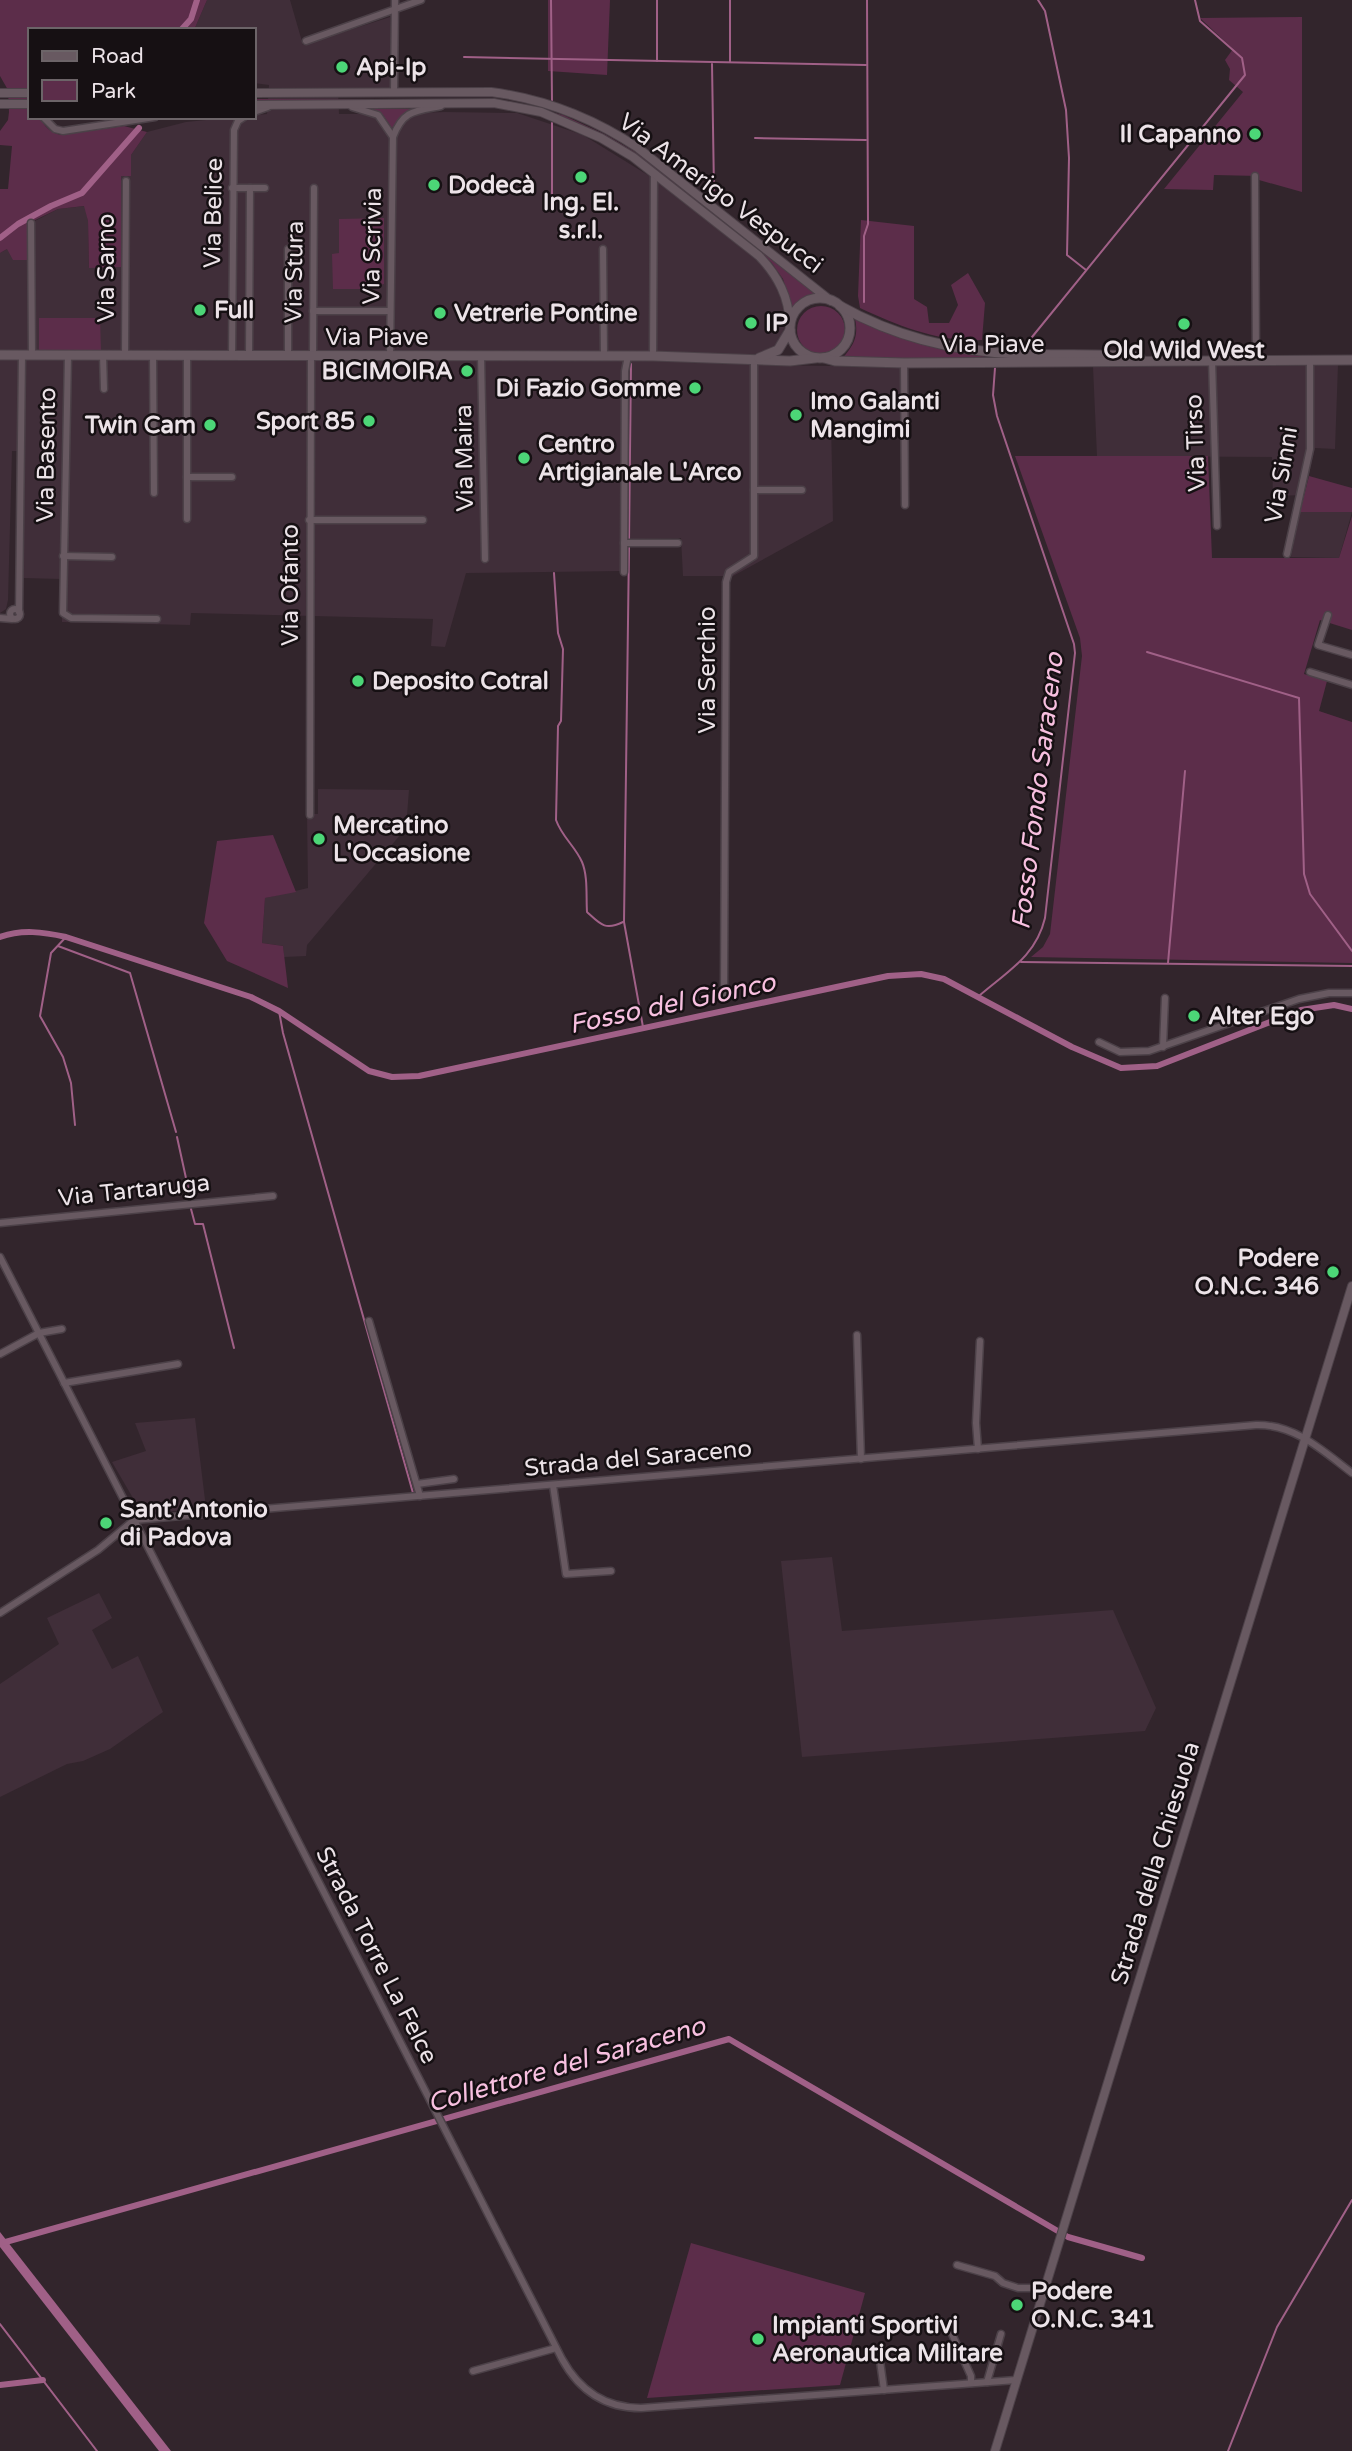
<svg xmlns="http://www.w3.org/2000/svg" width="1352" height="2451" viewBox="0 0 1352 2451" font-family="'Varela Round',sans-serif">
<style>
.built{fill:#402e39}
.green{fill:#5c2d4a}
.water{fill:#a06087}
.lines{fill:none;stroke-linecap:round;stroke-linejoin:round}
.stream{stroke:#a06087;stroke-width:2}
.canal{stroke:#a06087;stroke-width:6}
.minor-casing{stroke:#4c4148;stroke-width:9}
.tertiary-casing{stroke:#4c4148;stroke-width:10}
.secondary-casing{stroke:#4c4148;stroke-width:11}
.minor{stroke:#685961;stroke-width:6}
.tertiary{stroke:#685961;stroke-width:8}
.secondary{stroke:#685961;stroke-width:9}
.poi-dot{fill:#4cd677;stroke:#161013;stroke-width:2.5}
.labels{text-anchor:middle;stroke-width:5;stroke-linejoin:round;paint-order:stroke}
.poi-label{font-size:24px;font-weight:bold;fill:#ece3e8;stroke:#161013;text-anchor:start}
.street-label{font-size:24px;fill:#ece3e8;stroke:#161013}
.water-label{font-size:26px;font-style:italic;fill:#f8c0e0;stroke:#161013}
</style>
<rect width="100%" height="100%" fill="#32252c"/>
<!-- built -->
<g class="built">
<path d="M207 0H290L303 45 390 17 391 88 338 90 339 114H365L376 117 385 127 389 137H397L402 123 416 113 445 112 517 113 583 135 659 182 763 265 779 290 784 306 785 326 779 342 774 347 760 353 761 365 902 367V420H831L833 521 733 576H683L681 538 622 539 621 571 466 573 445 647 431 646 433 619 191 613 190 625 62 622 61 579 23 578 25 451H12L8 600 6 609 0 613V253L7 249 29 224 58 209 85 206 88 221 89 268 121 176 131 175V155L147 132 186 122 267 114 269 85 254 83V30H194Z"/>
<path d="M1338 365 1335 449 1315 448 1304 495 1273 496 1272 457 1097 456 1093 367Z"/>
<path d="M1300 512H1352L1339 558 1291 557Z"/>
<path d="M318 789 409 790 406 828 307 945 306 956 284 957 283 946 262 943 265 898 308 888 307 814H318Z"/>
<path d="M195 1418 206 1508 152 1513 137 1505 112 1462 146 1451 135 1423Z"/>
<path d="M832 1557 842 1631 1113 1610 1156 1708 1145 1731 802 1757 781 1561Z"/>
<path d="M99 1593 112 1618 92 1630 112 1669 138 1656 163 1712 110 1749 83 1761 67 1764 0 1797V1684L59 1644 47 1618Z"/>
</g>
<!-- green -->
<g class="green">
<path d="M0 0H207L194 30H30V117H40C44 127 51 133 61 135L124 126 147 132 131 155V176H121V267L89 268 88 221 84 206 58 209 29 223 27 260H13L7 249 0 253V189H8L12 146 0 145V131L8 120 9 112 8 90 0 76Z"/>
<path d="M548 0H610L607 75 548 71Z"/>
<path d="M1302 17V192L1259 180V176L1214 175 1213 190 1164 189 1243 92 1229 80 1230 69 1225 60 1233 49 1200 18Z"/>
<path d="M254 99 498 100 563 115 606 135 638 154 816 294 803 298 792 308 783 279 771 262 702 207 605 137 505 104 254 101Z"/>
<path d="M369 109H415L403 114 392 128 383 115Z"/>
<path d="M384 218V284L361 289H333L332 254 339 253V219Z"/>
<path d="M861 220 914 226V299L927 307 929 323H949L958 305 951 285 968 273 985 303 982 340C938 342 899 326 860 308L858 296Z"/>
<circle cx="821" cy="330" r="24"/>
<path d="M39 318H100L101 352H39Z"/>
<path d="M855 319C902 341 948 354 999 358L842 359C853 346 859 337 855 319Z"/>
<path d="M1015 456H1208L1212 558H1339L1352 516V630L1320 620 1304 674 1327 681 1319 711 1352 722V963L1031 957 1043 947 1050 934 1082 656 1080 638Z"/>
<path d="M1309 476 1352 488V512H1300Z"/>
<path d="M273 835 296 892 265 898 262 943 283 946 288 988 227 961 204 923 217 841Z"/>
<path d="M691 2243 865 2293 840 2385 647 2398Z"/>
</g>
<!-- water -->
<path class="water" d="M0 2232 171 2451H159L0 2247Z"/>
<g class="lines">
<!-- stream -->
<g class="stream">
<path d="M551 0 552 101"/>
<path d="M730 0V62"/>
<path d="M1038 0 1045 11 1066 110 1069 158 1067 255 1086 270"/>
<path d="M464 57 866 65"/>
<path d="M657 61V0"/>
<path d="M712 64 714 190"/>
<path d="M552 123V205"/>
<path d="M755 138 866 140"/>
<path d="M864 302V236L868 224 867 0"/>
<path d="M1028 342 1245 75 1242 58 1200 21 1195 0"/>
<path d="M629 541 631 364"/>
<path d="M629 547 624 922 643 1027"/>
<path d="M554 573 558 633 563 649 561 721 558 726 556 820C562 837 575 846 582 862 588 876 586 896 587 912 600 924 605 931 623 922"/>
<path d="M1147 652 1299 698 1304 874 1310 894 1352 951"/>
<path d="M66 937 51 953 40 1016 63 1057 71 1083 75 1125"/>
<path d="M58 946 130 973 176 1132"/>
<path d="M1021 962 1352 966"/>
<path d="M1168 963 1185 771"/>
<path d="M979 996C1008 971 1036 956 1045 918L1075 653 1074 644 997 416 993 395 995 368"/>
<path d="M279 1011 283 1033 413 1493"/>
<path d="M177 1137 191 1201"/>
<path d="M191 1209 195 1224H203L234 1348"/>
<path d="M0 2324 97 2451"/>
<path d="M1228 2451 1277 2327 1352 2200"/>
</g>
<!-- canal -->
<g class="canal">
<path d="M181 30 191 19 197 0"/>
<path d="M0 238 18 224 51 206 82 193 139 128"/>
<path d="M0 937C22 929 43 932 66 937L251 997 279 1011 369 1071 392 1077 419 1076 888 976 921 974 944 979 1072 1047 1121 1068 1157 1066 1301 1010 1334 1005 1352 1009"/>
<path d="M2 2243 729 2039 1068 2237 1142 2258"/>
<path d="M0 2385 43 2380"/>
</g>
<defs>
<g id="minor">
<path d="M306 41 421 0"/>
<path d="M394 92 395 0"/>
<path d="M352 107 378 115 393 137"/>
<path d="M254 112 268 107"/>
<path d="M43 117 55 129 63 131 155 117"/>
<path d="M1255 176 1256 360"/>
<path d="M232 188H265"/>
<path d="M31 223 32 355"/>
<path d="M288 249V356"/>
<path d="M603 249 604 356"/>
<path d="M313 311H390"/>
<path d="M68 355 63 613 71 618 157 619"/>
<path d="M103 355 104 389"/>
<path d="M125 355 126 181"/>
<path d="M153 355 154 493"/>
<path d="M232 356 234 130 238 121 244 117"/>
<path d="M249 356 250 188"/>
<path d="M390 356 393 137C403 110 415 111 441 106"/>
<path d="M481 356 485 559"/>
<path d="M653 356 654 173"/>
<path d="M1212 360 1217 526"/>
<path d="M904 363 905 505"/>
<path d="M187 477H232"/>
<path d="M754 490H802"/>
<path d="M187 519V355"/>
<path d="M309 520H423"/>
<path d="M624 543H678"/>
<path d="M1287 554 1310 449V360"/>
<path d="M63 556 112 557"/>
<path d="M624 572 625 371 628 356"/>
<circle cx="15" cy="614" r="5"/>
<path d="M19 612 22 355"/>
<path d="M1328 615 1318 645 1352 655"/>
<path d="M0 618 12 619"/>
<path d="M1310 672 1352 685"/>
<path d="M310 815 311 356 313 351 314 188"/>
<path d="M724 994 726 582 729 572 754 556V359"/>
<path d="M1099 1042 1120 1052 1149 1051 1299 999 1329 993H1352"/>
<path d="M1163 1047 1165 998"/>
<path d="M0 1223 273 1196"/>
<path d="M0 1257 562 2359C579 2390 604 2408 641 2408L1016 2380"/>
<path d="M369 1321 420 1496"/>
<path d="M857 1335 861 1459"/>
<path d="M0 1354 39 1333 62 1329"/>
<path d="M64 1383 178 1364"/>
<path d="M978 1449 976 1423 980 1341"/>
<path d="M417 1484 454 1479"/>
<path d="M553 1485 566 1574 611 1571"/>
<path d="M0 1613 98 1550 134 1520 1256 1425C1295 1424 1323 1451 1352 1473"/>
<path d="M957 2265 995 2276 1003 2283 1018 2288H1044"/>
<path d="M952 2334 971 2376V2383"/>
<path d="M880 2361 884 2390"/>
<path d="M473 2371 556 2348"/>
<path d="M987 2382 1001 2334"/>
</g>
<g id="tertiary">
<path d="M0 93H30"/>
<path d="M254 93 491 92C545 99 593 118 638 148L831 301"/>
<path d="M0 104H30"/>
<path d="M254 105 494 103 541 112 601 138 633 157 759 256C778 276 789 297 790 325"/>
<path d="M995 2451 1352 1286"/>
</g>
<g id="secondary">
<circle cx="820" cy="328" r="30"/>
<path d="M840 306C897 338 957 352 1021 354 1061 356 1101 353 1140 357"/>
<path d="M0 355 653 356 790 361 815 358"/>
<path d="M759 358 778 350 790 330"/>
<path d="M824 358 835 361 904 363 1352 360"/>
</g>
</defs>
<!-- minor casing -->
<use href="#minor" class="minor-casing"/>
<!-- tertiary casing -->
<use href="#tertiary" class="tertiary-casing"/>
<!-- secondary casing -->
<use href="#secondary" class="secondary-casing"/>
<!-- minor -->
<use href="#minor" class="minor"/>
<!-- tertiary -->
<use href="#tertiary" class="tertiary"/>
<!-- secondary -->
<use href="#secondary" class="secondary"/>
</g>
<!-- markers -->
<g class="poi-dot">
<circle cx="342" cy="67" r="7"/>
<circle cx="1255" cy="134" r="7"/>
<circle cx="581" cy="177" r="7"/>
<circle cx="434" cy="185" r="7"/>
<circle cx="200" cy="310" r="7"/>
<circle cx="440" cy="313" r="7"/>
<circle cx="751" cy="323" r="7"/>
<circle cx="1184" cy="324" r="7"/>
<circle cx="467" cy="371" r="7"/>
<circle cx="695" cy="388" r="7"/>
<circle cx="796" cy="415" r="7"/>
<circle cx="369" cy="421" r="7"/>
<circle cx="210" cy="425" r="7"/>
<circle cx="524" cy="458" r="7"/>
<circle cx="358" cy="681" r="7"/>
<circle cx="319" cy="839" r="7"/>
<circle cx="1194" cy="1016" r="7"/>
<circle cx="1333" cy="1272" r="7"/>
<circle cx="106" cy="1523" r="7"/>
<circle cx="1017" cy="2305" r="7"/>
<circle cx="758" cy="2339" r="7"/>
</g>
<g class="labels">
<!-- poi labels -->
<g class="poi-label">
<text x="356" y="75">Api-Ip</text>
<text x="1241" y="142" text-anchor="end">Il Capanno</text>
<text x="448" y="193">Dodecà</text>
<text x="581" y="210" text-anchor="middle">Ing. El.<tspan x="581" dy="28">s.r.l.</tspan></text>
<text x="214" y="318">Full</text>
<text x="454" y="321">Vetrerie Pontine</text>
<text x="765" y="331">IP</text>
<text x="1184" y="358" text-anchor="middle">Old Wild West</text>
<text x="453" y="379" text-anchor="end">BICIMOIRA</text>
<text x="681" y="396" text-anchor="end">Di Fazio Gomme</text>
<text x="810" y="409">Imo Galanti<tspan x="810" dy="28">Mangimi</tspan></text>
<text x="355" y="429" text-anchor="end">Sport 85</text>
<text x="196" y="433" text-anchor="end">Twin Cam</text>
<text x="538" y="452">Centro<tspan x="538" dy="28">Artigianale L'Arco</tspan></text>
<text x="372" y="689">Deposito Cotral</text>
<text x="333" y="833">Mercatino<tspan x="333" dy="28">L'Occasione</tspan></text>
<text x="1208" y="1024">Alter Ego</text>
<text x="1319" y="1266" text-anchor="end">Podere<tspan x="1319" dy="28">O.N.C. 346</tspan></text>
<text x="120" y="1517">Sant'Antonio<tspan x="120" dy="28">di Padova</tspan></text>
<text x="1031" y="2299">Podere<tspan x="1031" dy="28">O.N.C. 341</tspan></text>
<text x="772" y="2333">Impianti Sportivi<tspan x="772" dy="28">Aeronautica Militare</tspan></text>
</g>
<!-- street labels -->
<g class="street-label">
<text transform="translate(721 193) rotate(37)" y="8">Via Amerigo Vespucci</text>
<text transform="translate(213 213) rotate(-89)" y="8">Via Belice</text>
<text transform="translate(372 246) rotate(-89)" y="8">Via Scrivia</text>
<text transform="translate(106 268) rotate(-90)" y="8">Via Sarno</text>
<text transform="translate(294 272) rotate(-89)" y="8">Via Stura</text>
<text x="377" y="345">Via Piave</text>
<text x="993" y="352">Via Piave</text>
<text transform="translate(1195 443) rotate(-92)" y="8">Via Tirso</text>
<text transform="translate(46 455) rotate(-89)" y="8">Via Basento</text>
<text transform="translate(464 458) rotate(-91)" y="8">Via Maira</text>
<text transform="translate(1281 475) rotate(-80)" y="8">Via Sinni</text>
<text transform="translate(290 585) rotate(-90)" y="8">Via Ofanto</text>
<text transform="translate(707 670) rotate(-90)" y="8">Via Serchio</text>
<text transform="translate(134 1190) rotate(-6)" y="8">Via Tartaruga</text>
<text transform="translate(638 1458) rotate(-5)" y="8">Strada del Saraceno</text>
<text transform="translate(1155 1863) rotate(-73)" y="8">Strada della Chiesuola</text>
<text transform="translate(377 1955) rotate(63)" y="8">Strada Torre La Felce</text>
</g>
<!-- water labels -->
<g class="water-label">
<text transform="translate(1037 791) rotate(-83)" y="9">Fosso Fondo Saraceno</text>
<text transform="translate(672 1003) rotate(-12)" y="9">Fosso del Gionco</text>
<text transform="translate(566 2064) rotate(-16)" y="9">Collettore del Saraceno</text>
</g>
</g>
<!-- legend -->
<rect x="28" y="28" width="228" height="91" fill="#161013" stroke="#6c6468" stroke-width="2"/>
<rect x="42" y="51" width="35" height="10" fill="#685961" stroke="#6c6468" stroke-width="2"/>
<text x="91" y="63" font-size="21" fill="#ece3e8">Road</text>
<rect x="42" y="80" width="35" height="21" fill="#5c2d4a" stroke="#6c6468" stroke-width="2"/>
<text x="91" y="98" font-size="21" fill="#ece3e8">Park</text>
</svg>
